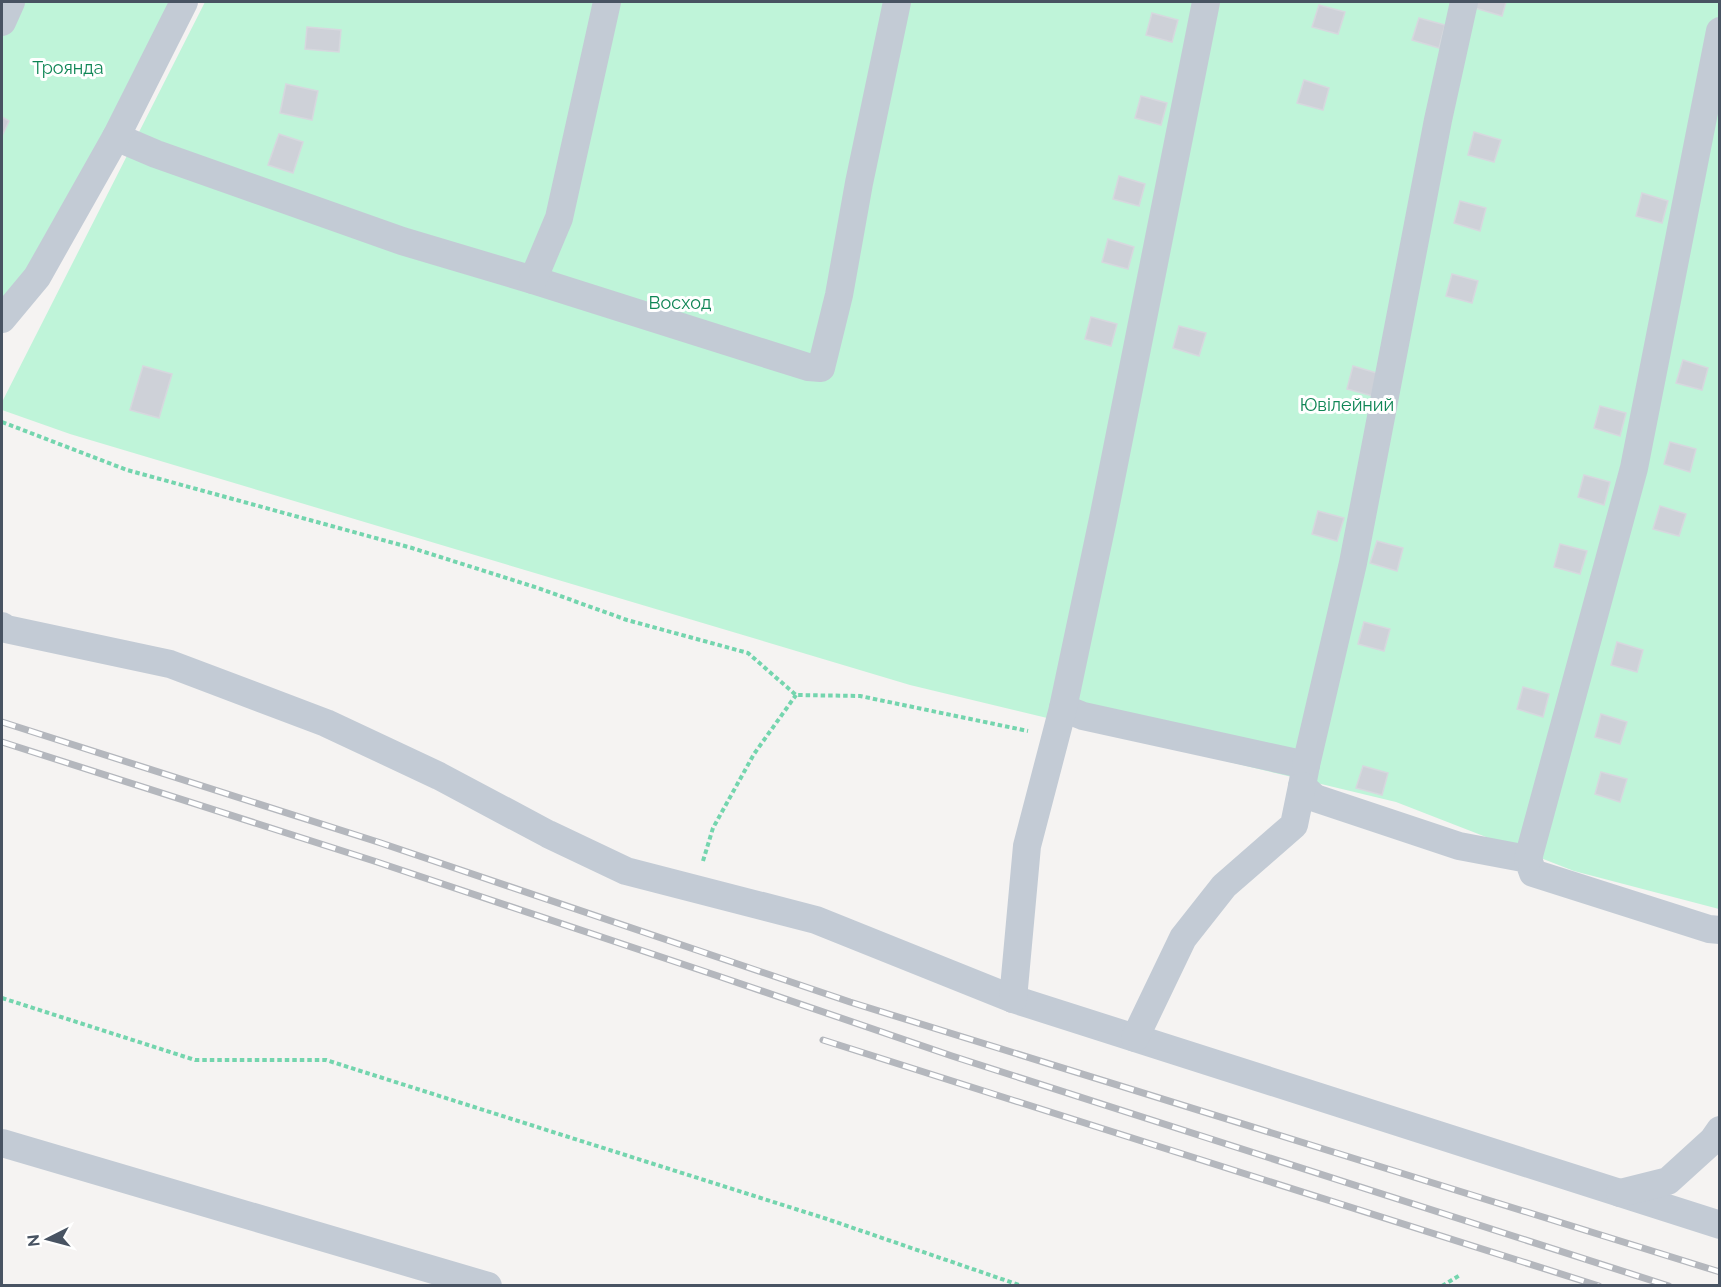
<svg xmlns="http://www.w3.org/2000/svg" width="1721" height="1287" viewBox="0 0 1721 1287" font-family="Raleway,sans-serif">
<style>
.green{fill:#bff4d9}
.building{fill:#ced1d8;stroke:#d6d8de;stroke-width:1.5}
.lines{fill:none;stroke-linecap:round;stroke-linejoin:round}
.path{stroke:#74d5ae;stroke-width:4;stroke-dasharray:4.5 3;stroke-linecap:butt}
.minor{stroke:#c3cbd5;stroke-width:28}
.rail-casing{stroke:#b4b7bd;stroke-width:7}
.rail{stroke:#fff;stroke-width:4.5;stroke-dasharray:14;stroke-linecap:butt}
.labels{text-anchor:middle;stroke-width:6;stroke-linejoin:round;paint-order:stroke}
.park-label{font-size:18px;fill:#108656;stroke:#fff}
</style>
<rect width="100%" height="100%" fill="#f5f3f2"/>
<!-- green -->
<g class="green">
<path d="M2 2H177L2 328Z"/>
<path d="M205 2H1719V909L1574 871 1396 802 910 685 70 434 2 410V402Z"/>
</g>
<!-- building -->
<g class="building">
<path d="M1477 2H1506L1502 16 1475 8Z"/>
<path d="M1319 5 1345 12 1338 34 1312 27Z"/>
<path d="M1152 13 1178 20 1172 42 1146 35Z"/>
<path d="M1419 18 1445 25 1439 48 1412 40Z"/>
<path d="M307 27 341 30 339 52 305 49Z"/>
<path d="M1304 80 1329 88 1323 110 1297 103Z"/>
<path d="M286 84 318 91 312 120 280 113Z"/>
<path d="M1141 96 1167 103 1161 125 1135 118Z"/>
<path d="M2 117 9 121 2 136Z"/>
<path d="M1474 132 1501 140 1494 162 1468 155Z"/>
<path d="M279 134 303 142 293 173 268 165Z"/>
<path d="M1119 176 1145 184 1139 206 1113 199Z"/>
<path d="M1642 193 1668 201 1662 223 1636 216Z"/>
<path d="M1460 201 1486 208 1480 231 1454 223Z"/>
<path d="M1108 239 1134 247 1128 269 1102 262Z"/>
<path d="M1452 274 1478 281 1472 303 1446 296Z"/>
<path d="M1091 317 1117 324 1111 346 1085 339Z"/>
<path d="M1179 326 1206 333 1199 356 1173 348Z"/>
<path d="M1683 360 1708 368 1702 390 1676 383Z"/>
<path d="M143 366 172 374 159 418 130 410Z"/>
<path d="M1353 366 1380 374 1373 396 1347 389Z"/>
<path d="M1600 406 1626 413 1620 436 1594 428Z"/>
<path d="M1670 442 1696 449 1690 472 1664 464Z"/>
<path d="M1584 475 1610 482 1604 505 1578 497Z"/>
<path d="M1660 506 1686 514 1679 536 1653 529Z"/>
<path d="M1318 511 1344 518 1337 541 1312 534Z"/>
<path d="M1377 541 1403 548 1397 571 1370 563Z"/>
<path d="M1560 544 1587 551 1580 574 1554 567Z"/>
<path d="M1364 622 1390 629 1384 651 1358 644Z"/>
<path d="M1617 642 1643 650 1637 672 1611 665Z"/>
<path d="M1523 687 1549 694 1543 717 1517 709Z"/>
<path d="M1601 714 1627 722 1620 744 1595 737Z"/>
<path d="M1363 766 1388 773 1382 795 1356 788Z"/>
<path d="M1601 772 1627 779 1620 802 1595 794Z"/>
</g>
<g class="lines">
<!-- path -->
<g class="path">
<path d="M2 422 127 470 412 548 538 588 627 620 748 653 796 695 860 696 1028 731"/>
<path d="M703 861 713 828 754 754 796 695"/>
<path d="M2 998 195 1060H326L827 1219 1022 1286"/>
<path d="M1442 1286 1460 1275"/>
</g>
<!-- minor -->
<g class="minor">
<path d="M2 22 11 2"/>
<path d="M116 137 156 154 402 241 533 280 808 367 821 368 839 295 859 183 897 2"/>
<path d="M533 280 559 218 607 2"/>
<path d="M2 319 37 277 116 137 184 2"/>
<path d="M2 626 6 629 170 664 326 723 439 776 548 834 626 871 816 920 1013 999 1720 1225"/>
<path d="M1063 708 1083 716 1306 765 1302 786 1315 798 1459 846 1528 859 1533 873 1709 929 1720 930"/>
<path d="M1306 765 1353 563 1438 120 1464 2"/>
<path d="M1528 859 1634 468 1720 31"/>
<path d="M1013 999 1027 846 1063 708 1103 519 1206 2"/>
<path d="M1135 1038 1183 938 1224 886 1294 825 1302 786"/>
<path d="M2 1143 488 1286"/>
<path d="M1620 1193 1668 1181 1713 1140 1720 1130"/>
</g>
<defs>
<g id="rail">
<path d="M2 722 381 843 850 1002 1720 1272"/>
<path d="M2 742 374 861 718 976 952 1056 1669 1286"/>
<path d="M823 1040 1599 1286"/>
</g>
</defs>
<!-- rail casing -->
<use href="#rail" class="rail-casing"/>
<!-- rail -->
<use href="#rail" class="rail"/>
</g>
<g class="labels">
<!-- park labels -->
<g class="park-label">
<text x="68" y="74">Троянда</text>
<text x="680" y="309">Восход</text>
<text x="1347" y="411">Ювілейний</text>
</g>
</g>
<!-- border -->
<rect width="1721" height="1287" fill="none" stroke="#485362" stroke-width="6"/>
<!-- north arrow -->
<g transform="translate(48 1239) rotate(264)" stroke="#ffffff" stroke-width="4.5" paint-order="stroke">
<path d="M0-4.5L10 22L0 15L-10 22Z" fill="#485362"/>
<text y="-9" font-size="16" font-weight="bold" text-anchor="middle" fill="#485362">N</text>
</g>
</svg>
